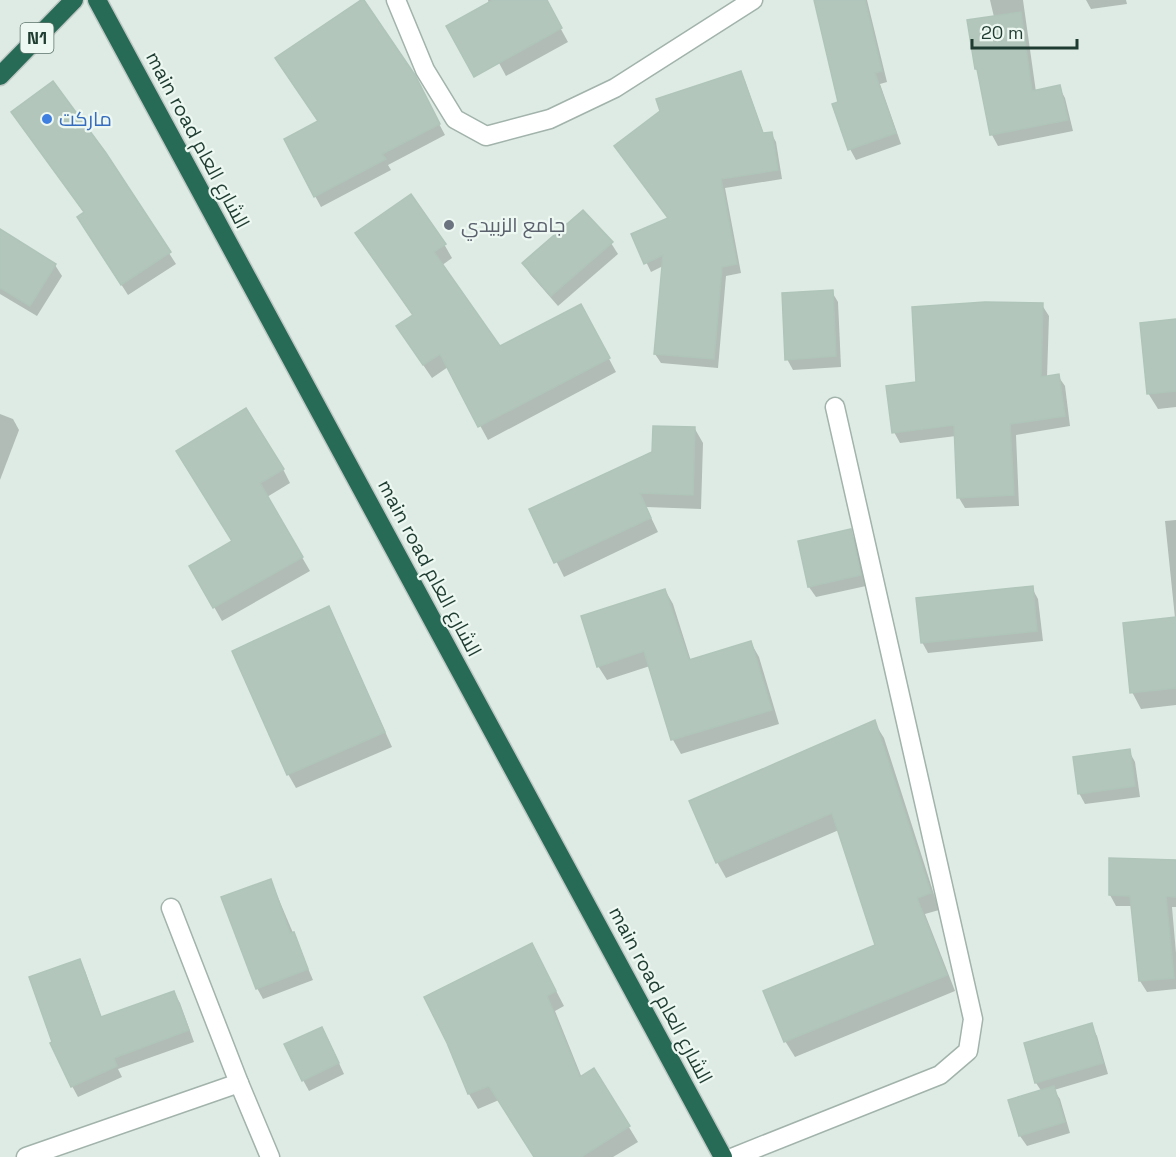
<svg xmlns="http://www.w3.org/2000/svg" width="1176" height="1157" viewBox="0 0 1176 1157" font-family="'Space Grotesk',Cairo,sans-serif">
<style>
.shadow{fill:#0003}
.building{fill:#b3c6bc;stroke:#b0c5ba;stroke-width:1.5}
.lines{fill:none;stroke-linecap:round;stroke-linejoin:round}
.minor-casing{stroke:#a1b3ab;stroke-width:21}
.highway-casing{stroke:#c0c8c5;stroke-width:21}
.minor{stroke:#fff;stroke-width:18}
.highway{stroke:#276b56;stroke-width:18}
.shop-dot{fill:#3f7fe0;stroke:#eef8f2;stroke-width:2}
.worship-dot{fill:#6b7280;stroke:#eef8f2;stroke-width:2}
.labels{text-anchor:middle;stroke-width:4.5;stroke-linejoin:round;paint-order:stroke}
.shield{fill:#eef8f2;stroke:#5c746b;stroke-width:1.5}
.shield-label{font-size:18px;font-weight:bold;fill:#1e3c31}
.shop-label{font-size:20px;fill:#366cbe;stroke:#eef8f2;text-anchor:start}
.street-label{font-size:20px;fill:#1e3c31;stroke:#eef8f2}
.worship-label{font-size:20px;fill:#5b616d;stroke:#eef8f2;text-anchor:start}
</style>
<rect width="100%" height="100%" fill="#deebe4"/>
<!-- shadow -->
<g class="shadow">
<path d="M488 0H545L568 42 506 76 499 63Z"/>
<path d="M816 0H867L887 82 880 84 901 144 856 160 850 149Z"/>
<path d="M990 0H1023L1036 92 1059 87 1065 98 1073 131 998 146 992 135 980 75 976 69 994 17Z"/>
<path d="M1086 0H1126L1127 4 1091 9Z"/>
<path d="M740 73 745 81 764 135 771 133 776 142 782 179 725 188 741 273 726 276 718 368 661 363 655 354 663 266 651 272 633 235 669 219Z"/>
<path d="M420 88 445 135 388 165 391 170 321 207 315 196 319 122Z"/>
<path d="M13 112 105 153 176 264 128 295 85 228V214Z"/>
<path d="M357 233 444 244 452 258 441 266 500 348 588 319 616 372 488 440 448 367 432 378 406 340 398 327 413 316Z"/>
<path d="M5 234 55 265 62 276 37 316 0 294V241Z"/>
<path d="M611 243 618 254 558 306 530 274 524 264Z"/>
<path d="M832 292 838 302 841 367 793 370 787 359Z"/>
<path d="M1042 305 1049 316 1047 377 1058 376 1065 386 1070 426 1016 435 1019 506 965 508 959 498 956 436 900 443 894 432 918 384Z"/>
<path d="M1176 321V407L1158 409 1148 393Z"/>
<path d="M0 414 13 419 19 430 0 480Z"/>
<path d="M695 429 703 443 701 509 646 507 658 532 564 577 531 510 653 453Z"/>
<path d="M186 465 283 469 290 483 267 497 310 571 222 621 191 566 233 542Z"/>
<path d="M1176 520V705L1141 709 1132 692 1175 618 1165 521Z"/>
<path d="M850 531 856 542 866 586 816 597 809 587Z"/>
<path d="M1032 588 1038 599 1043 641 928 653 922 642Z"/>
<path d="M665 590 673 604 691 661 751 643 759 657 779 724 681 754 673 740 650 666 607 680 598 666Z"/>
<path d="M328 608 336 622 392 747 296 788 288 774Z"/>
<path d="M874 722 884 738 939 910 925 914 955 991 795 1057 785 1041 877 946 839 830 726 878 717 862Z"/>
<path d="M1129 751 1135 762 1140 797 1085 804 1079 793Z"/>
<path d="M1176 861V907H1172L1176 953V989L1147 992 1140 981 1133 906H1116L1110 895Z"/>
<path d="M271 881 313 980 263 999 257 988Z"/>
<path d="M540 960 564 1006 555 1011 582 1078 594 1070 638 1142 613 1157H535L499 1100 478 1109 469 1094 449 1042Z"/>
<path d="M79 961 85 971 102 1019 174 993 180 1003 194 1042 118 1069 122 1077 78 1097 72 1086Z"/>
<path d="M1091 1025 1097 1036 1108 1074 1054 1090 1060 1099 1070 1133 1027 1146 1020 1136 1010 1101 1042 1092 1036 1083Z"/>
<path d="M328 1039 344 1074 309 1091 303 1080Z"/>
</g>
<!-- building -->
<g class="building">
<path d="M361 0H364L415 75 440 124 382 154 386 159 314 197 284 139 318 121 275 58Z"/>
<path d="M493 0H547L562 28 474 77 446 26Z"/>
<path d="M814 0H865L882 71 875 73 896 133 848 150 832 104 838 102Z"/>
<path d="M1021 12 1032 91 1060 85 1068 120 990 135 977 69H975L967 20Z"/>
<path d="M741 71 763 133 772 132 778 170 721 179 737 264 722 267 714 359 654 354 663 255 644 264 631 234 668 218 614 146 660 111 656 99Z"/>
<path d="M53 81 106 153 171 252 121 285 77 217 84 212 11 112Z"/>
<path d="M411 194 446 244 434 252 500 346 581 304 610 358 478 427 440 354 423 365 396 326 413 315 355 233Z"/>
<path d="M583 210 613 242 551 296 522 263Z"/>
<path d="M0 229 56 264 30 306 0 288Z"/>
<path d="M833 290 836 356 785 360 782 293Z"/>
<path d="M985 302 1043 303 1041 377 1059 374 1065 416 1010 424 1014 495 957 498 954 425 892 433 886 386 916 382 912 307Z"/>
<path d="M1176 319V391L1147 394 1140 323Z"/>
<path d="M246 408 284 469 260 483 303 557 213 608 189 566 232 541 176 451Z"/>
<path d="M653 426 695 427 693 495 640 493 651 518 554 563 529 509 652 452Z"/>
<path d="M851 529 861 575 808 587 798 541Z"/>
<path d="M1033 586 1037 631 921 643 916 598Z"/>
<path d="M665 589 689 660 751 641 772 710 671 740 644 651 597 667 581 616Z"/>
<path d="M329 606 385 732 287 775 232 651Z"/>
<path d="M1176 617V688L1130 693 1123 623Z"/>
<path d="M875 720 931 893 917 898 947 975 784 1042 763 991 875 945 832 813 716 863 689 801Z"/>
<path d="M1130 749 1135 786 1078 794 1073 757Z"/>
<path d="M1109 858 1176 860V897L1166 896 1174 978 1139 981 1130 896 1109 895Z"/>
<path d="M271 879 290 933 294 932 308 969 256 989 221 897Z"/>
<path d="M532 943 556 991 547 996 580 1077 594 1068 630 1126 581 1157H534L489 1086 468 1094 447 1043 424 997Z"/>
<path d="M80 959 101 1017 174 991 189 1030 114 1058 117 1066 71 1087 50 1043 52 1042 29 977Z"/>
<path d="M1092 1023 1103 1063 1035 1083 1024 1043Z"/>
<path d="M322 1027 339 1063 302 1081 284 1044Z"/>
<path d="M1054 1086 1065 1122 1019 1136 1008 1100Z"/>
</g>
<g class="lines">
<defs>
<g id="minor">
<path d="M396 0 425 70 455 119 486 136 550 119 615 88 753 0"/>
<path d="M171 908 239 1083 270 1157"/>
<path d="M26 1157 239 1083"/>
<path d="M734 1157 940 1075 968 1051 973 1019 835 407"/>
</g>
<g id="highway">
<path d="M97 0 723 1157"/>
<path d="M0 76 74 0"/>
</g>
</defs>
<!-- minor casing -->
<use href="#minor" class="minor-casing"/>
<!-- highway casing -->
<use href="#highway" class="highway-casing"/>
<!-- minor -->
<use href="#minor" class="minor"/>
<!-- highway -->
<use href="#highway" class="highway"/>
</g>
<!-- markers -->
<circle class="shop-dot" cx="47" cy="119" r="6"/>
<circle class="worship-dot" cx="449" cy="225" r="6"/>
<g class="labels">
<!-- shield labels -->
<rect class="shield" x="20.5" y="23" width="33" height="30" rx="4.5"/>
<g class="shield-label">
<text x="37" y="44">N1</text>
</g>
<!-- shop labels -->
<g class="shop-label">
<text x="59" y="126">ماركت</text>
</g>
<!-- street labels -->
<g class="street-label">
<text transform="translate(198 140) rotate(62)" y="7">main road الشارع العام</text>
<text transform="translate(430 568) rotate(62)" y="7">main road الشارع العام</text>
<text transform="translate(661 995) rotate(62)" y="7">main road الشارع العام</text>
</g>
<!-- worship labels -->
<g class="worship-label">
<text x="461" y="232">جامع الزبيدي</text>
</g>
</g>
<!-- scale -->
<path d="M972 39v9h105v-9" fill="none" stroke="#1e3c31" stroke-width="3"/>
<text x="981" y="39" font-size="18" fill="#1e3c31" stroke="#eef8f2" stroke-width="4.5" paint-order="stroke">20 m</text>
</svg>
